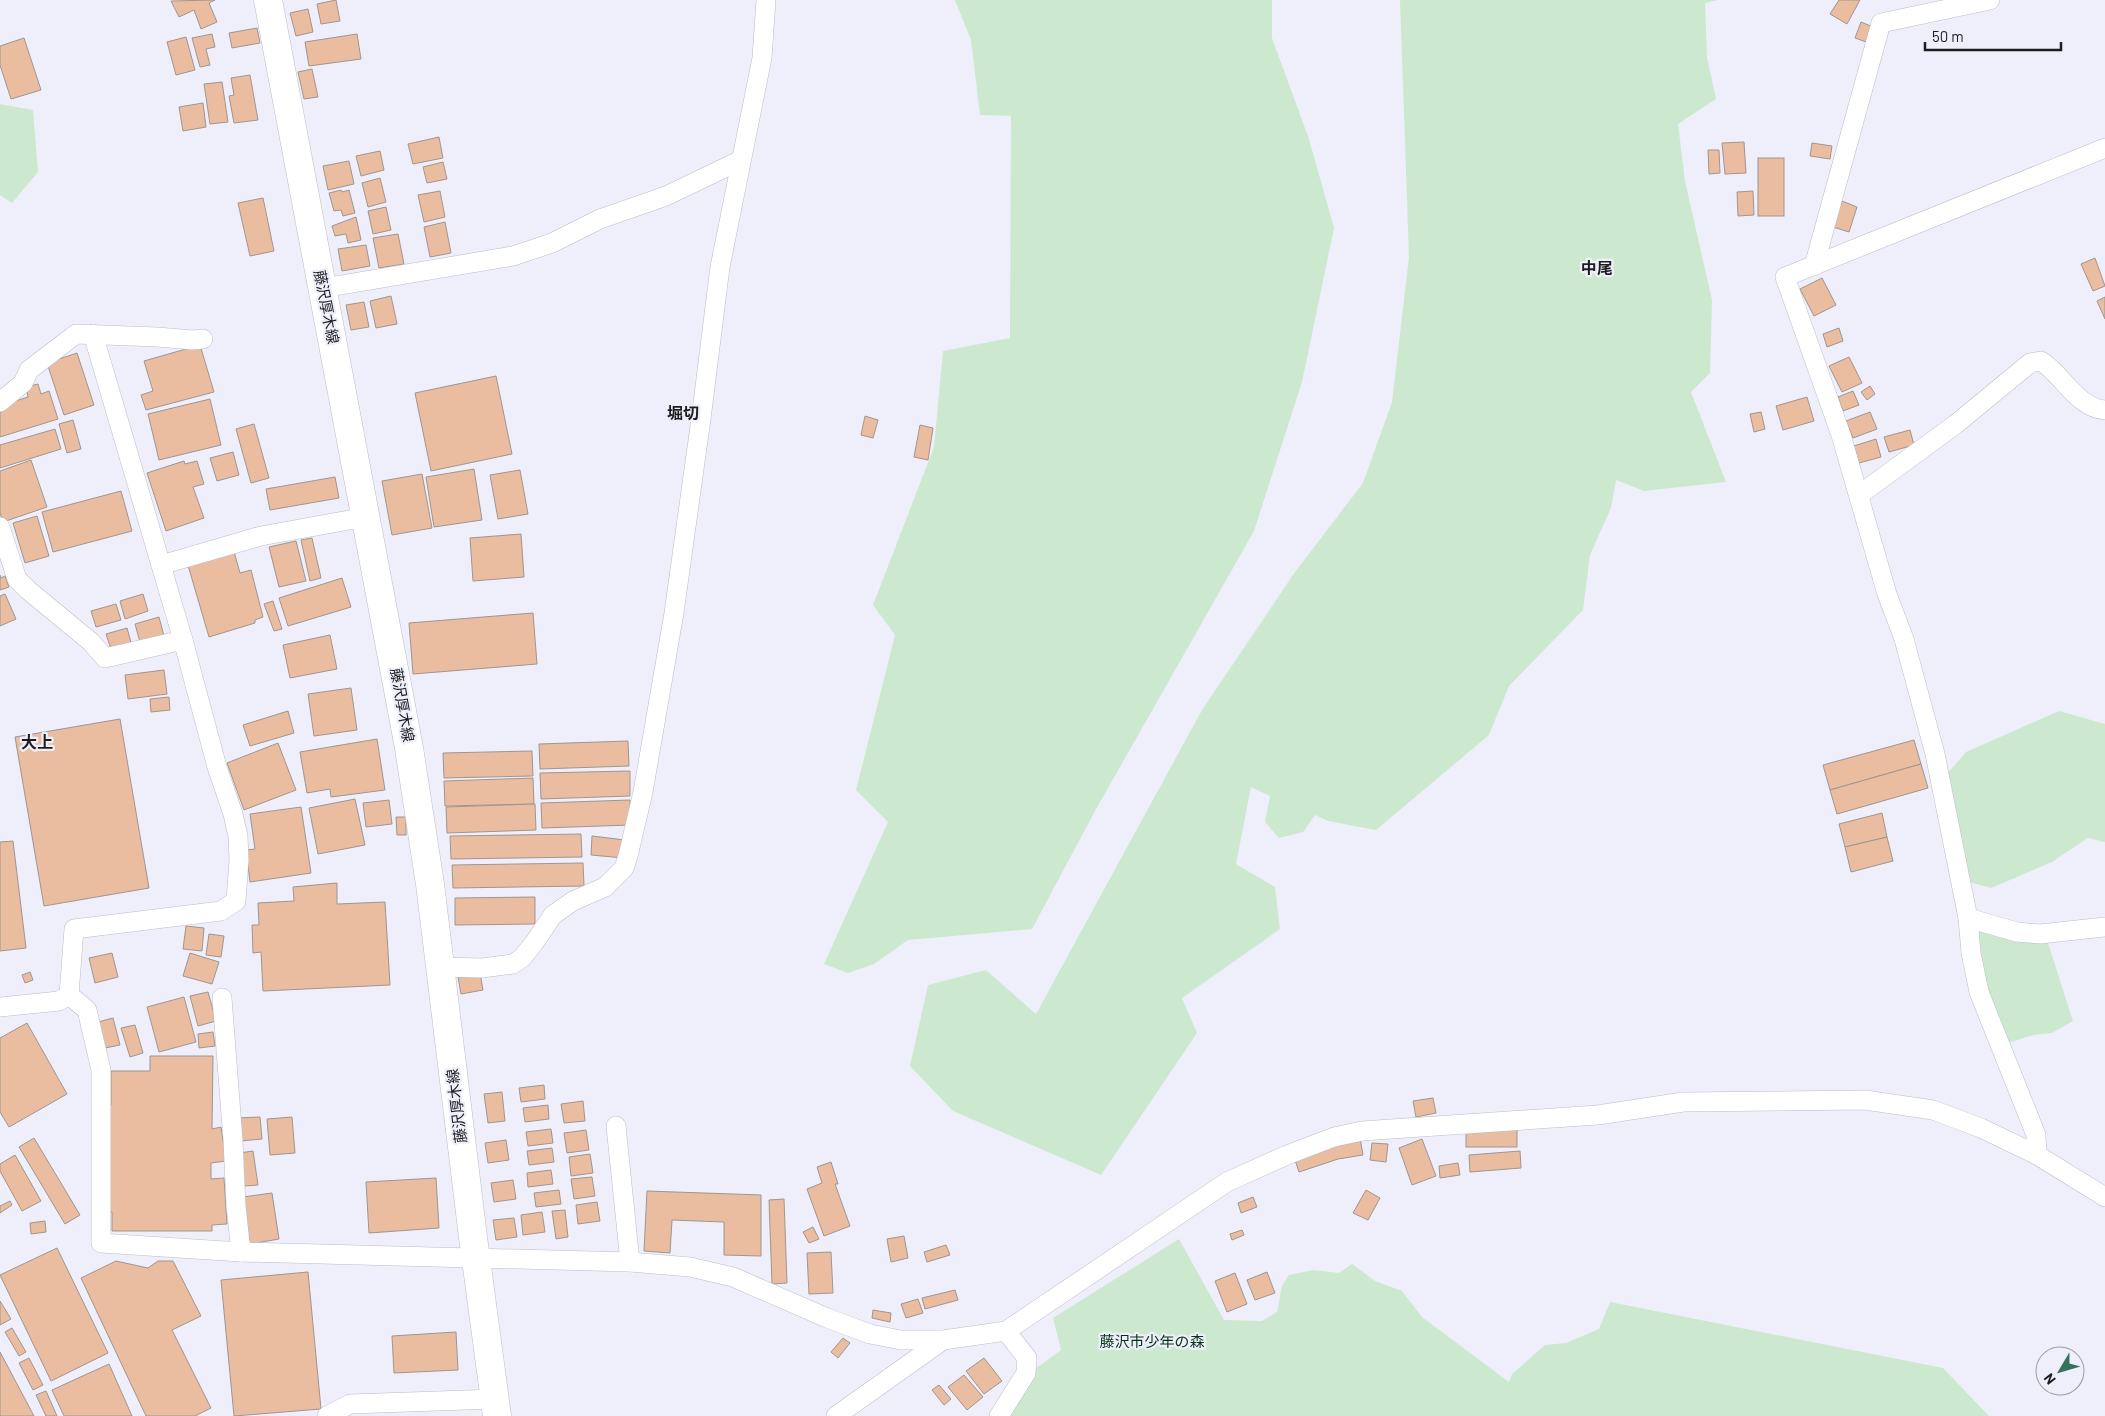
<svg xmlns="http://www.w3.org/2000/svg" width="2105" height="1416" viewBox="0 0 2105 1416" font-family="Barlow,'Noto Sans JP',sans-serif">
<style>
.green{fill:#cce9d0}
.building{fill:#eabda1;stroke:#a0958f}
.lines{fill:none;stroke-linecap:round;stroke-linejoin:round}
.minor-casing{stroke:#bcbdc7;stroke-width:20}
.primary-casing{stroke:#bcbdc7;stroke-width:29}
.minor{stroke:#fff;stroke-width:19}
.primary{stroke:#fff;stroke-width:28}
.labels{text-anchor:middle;stroke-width:4.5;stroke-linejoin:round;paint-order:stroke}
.street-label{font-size:15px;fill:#1d1d21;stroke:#eeeffa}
.park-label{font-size:15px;fill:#043515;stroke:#eeeffa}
.neighbourhood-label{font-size:16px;font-weight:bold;fill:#1d1d21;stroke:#eeeffa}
</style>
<rect width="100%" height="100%" fill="#eeeffa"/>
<!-- green -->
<g class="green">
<path d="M955 0H1272V38L1309 139 1334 228 1302 382 1254 531 1095 811 1032 929 908 940 874 964 848 973 824 964 888 822 856 790 895 635 873 605 934 447 943 351 1010 338 1011 116 980 115 971 40Z"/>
<path d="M1400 0H1718L1705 3 1707 57 1716 99 1678 124 1685 181 1712 300 1710 373 1691 392 1726 482 1644 491 1616 480 1611 508 1590 555 1583 610 1509 686 1489 735 1376 830 1328 821 1315 815 1303 832 1279 838 1265 822 1270 796 1251 787 1236 864 1275 887 1280 929 1182 998 1197 1033 1101 1175 953 1111 910 1066 928 985 986 970 1036 1014 1202 710 1295 572 1363 483 1392 402 1409 257Z"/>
<path d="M0 104 33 110 38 172 12 203 0 195Z"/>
<path d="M2059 711 2105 724V842L2088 838 2052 862 1991 888 1962 880 1945 776 1966 752Z"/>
<path d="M1983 925 2047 940 2073 1021 2052 1033 2033 1035 2004 1044 1993 1020 1975 931Z"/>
<path d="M1179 1239 1224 1320 1262 1321 1277 1312 1282 1286 1289 1275 1313 1270 1339 1273 1352 1264 1375 1281 1402 1291 1422 1317 1509 1382 1512 1374 1545 1345 1566 1343 1599 1329 1610 1302 1943 1368 1989 1416H1002L1031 1372 1061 1350 1053 1318Z"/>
</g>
<!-- building -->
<g class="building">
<path d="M215 0 209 3 217 22 201 29 194 10 179 17 171 1Z"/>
<path d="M336 0 340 21 321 24 317 4Z"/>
<path d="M1839 0H1860L1847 24 1830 14Z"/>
<path d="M308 9 313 32 296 36 290 13Z"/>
<path d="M1861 22 1878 29 1872 44 1855 38Z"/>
<path d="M257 28 260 43 232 48 229 33Z"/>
<path d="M212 34 215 47 206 49 210 65 200 67 192 38Z"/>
<path d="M357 34 361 59 309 66 305 42Z"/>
<path d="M186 37 195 70 176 75 167 42Z"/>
<path d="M24 38 41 90 11 99 0 65V46Z"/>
<path d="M312 69 318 97 304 99 298 72Z"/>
<path d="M250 75 258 120 234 123 229 96 234 95 231 78Z"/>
<path d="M222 82 228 122 210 124 204 84Z"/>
<path d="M203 103 206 127 183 131 179 107Z"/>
<path d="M439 137 443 158 413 164 408 144Z"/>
<path d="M1744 142 1746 173 1725 174 1722 143Z"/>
<path d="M1812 143 1832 146 1830 159 1810 156Z"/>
<path d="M1708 150H1719L1720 173 1709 174Z"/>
<path d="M380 151 384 170 361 176 356 156Z"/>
<rect x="1758" y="158" width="26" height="58"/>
<path d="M349 161 354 184 328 190 323 166Z"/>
<path d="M443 162 447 179 427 183 423 167Z"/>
<path d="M380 178 386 202 368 207 362 183Z"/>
<path d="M341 190 342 192 349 190 355 213 343 216 341 210 334 211 329 193Z"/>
<path d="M440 191 445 217 424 222 418 195Z"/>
<path d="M1753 191 1754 215 1738 216 1737 192Z"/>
<path d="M263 198 274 251 250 256 238 203Z"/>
<path d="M1842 201 1857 207 1849 232 1833 227Z"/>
<path d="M386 207 391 230 373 234 368 211Z"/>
<path d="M356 217 361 240 348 243 346 234 335 236 332 226Z"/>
<path d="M445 222 451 253 430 257 424 227Z"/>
<path d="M398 234 404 264 379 268 373 238Z"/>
<path d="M366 245 370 266 342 271 338 249Z"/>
<path d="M2095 258 2105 286 2093 291 2081 264Z"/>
<path d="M1822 278 1836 305 1814 316 1800 289Z"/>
<path d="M391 296 397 324 376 328 370 301Z"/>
<path d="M2105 297V319L2097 301Z"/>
<path d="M364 302 369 327 351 330 346 305Z"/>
<path d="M1839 328 1843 341 1827 347 1823 334Z"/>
<path d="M200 345 214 392 146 410 141 395 153 391 144 361Z"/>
<path d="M77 353 94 405 64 415 47 363Z"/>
<path d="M1849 357 1862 383 1842 392 1829 366Z"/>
<path d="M496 376 512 454 431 471 415 393Z"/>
<path d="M38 384 41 394 49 391 58 419 0 437V406L28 397 26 387Z"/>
<path d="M1870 386 1875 394 1867 400 1861 392Z"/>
<path d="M1853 391 1859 405 1843 411 1838 397Z"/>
<path d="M1807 397 1814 421 1783 430 1776 406Z"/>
<path d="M210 399 221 445 159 460 148 414Z"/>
<path d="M1761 412 1765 429 1754 432 1750 414Z"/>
<path d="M1870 412 1877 429 1853 438 1846 421Z"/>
<path d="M865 416 878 420 873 438 861 435Z"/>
<path d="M73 420 81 449 67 453 59 424Z"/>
<path d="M254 424 269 478 251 483 236 429Z"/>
<path d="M920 425 933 428 928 460 914 457Z"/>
<path d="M55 429 61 449 0 468V445Z"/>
<path d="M1910 430 1914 445 1889 452 1884 437Z"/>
<path d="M1876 439 1881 457 1859 463 1854 446Z"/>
<path d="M233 452 239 475 217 481 210 458Z"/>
<path d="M31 460 47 507 3 522 0 513V471Z"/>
<path d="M184 461 185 464 197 461 204 484 193 487 204 518 166 531 147 473Z"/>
<path d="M474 469 482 520 434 527 426 477Z"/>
<path d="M520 470 528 514 498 519 490 475Z"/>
<path d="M422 474 432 528 392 535 382 481Z"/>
<path d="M335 477 339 498 270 510 266 489Z"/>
<path d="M121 491 132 531 53 552 42 512Z"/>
<path d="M37 516 49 556 25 563 13 523Z"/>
<path d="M521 534 524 577 473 581 470 538Z"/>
<path d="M312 538 321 578 310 581 301 540Z"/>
<path d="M296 541 306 581 279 587 269 547Z"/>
<path d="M233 548 240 573 251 570 263 617 255 620V623L209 637 187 562Z"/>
<path d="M0 575 1 578 5 576 9 587 0 590Z"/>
<path d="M342 578 351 607 288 626 279 598Z"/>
<path d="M5 594 16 619 0 626V596Z"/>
<path d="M143 594 148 611 125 619 120 601Z"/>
<path d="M273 601 282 629 274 631 264 604Z"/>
<path d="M116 604 121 620 96 627 91 611Z"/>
<path d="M533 613 537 664 413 674 409 623Z"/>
<path d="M159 617 164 636 140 642 135 624Z"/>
<path d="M127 628 132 646 112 652 106 634Z"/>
<path d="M330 635 337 669 290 678 283 645Z"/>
<path d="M164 670 167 694 128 699 125 675Z"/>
<path d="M351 688 357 730 314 736 308 694Z"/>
<path d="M169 697 170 710 151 712 150 699Z"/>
<path d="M288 711 294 733 250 746 243 725Z"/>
<path d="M120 719 149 888 44 906 15 737Z"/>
<path d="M377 739 385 790 331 797 330 789 307 793 300 752Z"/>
<path d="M1914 740 1921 764 1830 790 1823 765Z"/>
<path d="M628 741 629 766 540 769 539 744Z"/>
<path d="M278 743 296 790 244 810 227 763Z"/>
<path d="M532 751 533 776 444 778 443 753Z"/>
<path d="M1921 764 1928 788 1837 814 1830 790Z"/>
<path d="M630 771V796L541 799 540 773Z"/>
<path d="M533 778 534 804 445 806 444 781Z"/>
<path d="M355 799 365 845 318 854 309 808Z"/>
<path d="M389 800 392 824 366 827 363 803Z"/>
<path d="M630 800 631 825 542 828 541 803Z"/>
<path d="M535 804 536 830 447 833 446 807Z"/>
<path d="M301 807 311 873 250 882 246 850 255 849 250 814Z"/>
<path d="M1882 813 1887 837 1845 847 1839 824Z"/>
<path d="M396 817H406V835H397Z"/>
<path d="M581 834 582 857 451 859 450 836Z"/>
<path d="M592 836 625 840 624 858 591 855Z"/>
<path d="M1887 837 1893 861 1851 872 1845 847Z"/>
<path d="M13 841 26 948 0 951V842Z"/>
<path d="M583 863 584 886 453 888 452 865Z"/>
<path d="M337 883V904L385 902 390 985 263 991 261 952 253 953 252 925H259L258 903 294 901 293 887Z"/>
<path d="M535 897V924L455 925V898Z"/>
<path d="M186 926 204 928 202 951 183 949Z"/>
<path d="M209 934 224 936 221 957 206 955Z"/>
<path d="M112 953 118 977 95 983 89 958Z"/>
<path d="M190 953 219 962 212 984 183 976Z"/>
<path d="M30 972 33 980 25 983 22 975Z"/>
<path d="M480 973 483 990 461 994 458 977Z"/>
<path d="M208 992 216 1021 198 1026 190 996Z"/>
<path d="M184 997 196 1042 159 1052 147 1007Z"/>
<path d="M113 1018 120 1045 105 1048 98 1022Z"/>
<path d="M27 1023 67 1094 9 1127 0 1112V1038Z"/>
<path d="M135 1025 143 1053 130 1057 121 1028Z"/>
<path d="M213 1032 215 1046 199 1048 198 1034Z"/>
<path d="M150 1056H213L212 1129 221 1127 226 1161 211 1163V1179L224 1178 227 1224 212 1225V1231H112V1212H106V1105H111V1071H150Z"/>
<path d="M544 1085 545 1099 521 1102 519 1088Z"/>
<path d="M502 1092 505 1121 488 1123 484 1094Z"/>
<path d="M1433 1098 1436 1113 1416 1117 1413 1101Z"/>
<path d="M583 1101 585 1121 564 1123 561 1104Z"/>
<path d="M548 1105 549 1119 525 1122 523 1108Z"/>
<path d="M260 1117 262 1139 240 1141 237 1118Z"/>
<path d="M292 1117 295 1153 270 1155 267 1119Z"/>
<path d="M551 1129 553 1143 528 1146 526 1132Z"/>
<path d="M586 1130 589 1150 567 1153 564 1133Z"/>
<rect x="1466" y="1130" width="51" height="17"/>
<path d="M34 1138 80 1215 65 1224 19 1147Z"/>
<path d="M1360 1138 1363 1155 1338 1159 1299 1172 1294 1157Z"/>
<path d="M1422 1139 1436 1176 1412 1185 1399 1148Z"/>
<path d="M506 1140 509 1160 488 1163 485 1143Z"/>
<path d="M1372 1143 1388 1144 1386 1162 1370 1160Z"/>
<path d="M552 1148 554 1162 529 1165 527 1151Z"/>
<path d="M253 1151 258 1185 244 1186 239 1153Z"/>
<path d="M1520 1151 1521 1168 1470 1172 1469 1155Z"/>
<path d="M590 1154 593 1173 571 1176 569 1157Z"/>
<path d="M15 1155 41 1201 22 1211 0 1171V1164Z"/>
<path d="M831 1162 838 1184H835L850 1226 824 1236 807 1189 822 1183 817 1167Z"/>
<path d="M1458 1163 1460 1175 1440 1178 1439 1166Z"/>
<path d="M551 1170 553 1184 528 1187 527 1173Z"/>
<path d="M592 1177 595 1196 574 1199 571 1179Z"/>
<path d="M436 1178 439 1228 369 1233 366 1182Z"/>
<path d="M513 1180 516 1199 494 1202 491 1183Z"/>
<path d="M559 1190 561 1204 536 1207 534 1193Z"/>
<path d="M1366 1190 1380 1198 1368 1220 1353 1213Z"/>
<path d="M647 1191 761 1195V1256L724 1255V1222L672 1220 670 1253 644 1251Z"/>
<path d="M272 1193 279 1239 250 1244 243 1197Z"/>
<path d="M1253 1197 1257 1207 1241 1213 1238 1203Z"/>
<path d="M784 1199 787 1283 772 1284 769 1200Z"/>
<path d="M10 1201 12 1205 0 1213V1206Z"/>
<path d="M597 1202 600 1221 578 1224 576 1205Z"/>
<path d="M565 1210 568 1237 556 1239 552 1211Z"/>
<path d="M542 1212 545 1232 523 1235 521 1215Z"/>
<path d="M514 1218 517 1237 496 1240 493 1220Z"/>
<path d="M45 1221 46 1232 31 1234 30 1223Z"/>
<path d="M813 1227 819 1239 809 1243 803 1232Z"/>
<path d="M1242 1230 1244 1235 1232 1240 1230 1234Z"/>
<path d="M904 1236 908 1258 891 1262 887 1239Z"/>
<path d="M946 1245 950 1255 927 1262 924 1252Z"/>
<path d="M57 1248 108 1353 51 1381 0 1275Z"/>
<path d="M831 1252 833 1293 809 1294 807 1253Z"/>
<path d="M116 1261 148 1268 158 1261H173L201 1316 172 1330 211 1408 195 1416H146L81 1278Z"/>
<path d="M308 1272 321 1409 234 1416 221 1280Z"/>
<path d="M1267 1272 1275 1293 1255 1300 1247 1280Z"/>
<path d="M1235 1273 1247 1304 1227 1312 1215 1281Z"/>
<path d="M955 1290 958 1300 925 1309 922 1298Z"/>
<path d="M918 1299 923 1313 906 1318 901 1304Z"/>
<path d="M0 1301 11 1319 0 1325Z"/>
<path d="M873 1310 891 1313 890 1322 872 1318Z"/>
<path d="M12 1328 26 1352 19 1356 5 1332Z"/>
<path d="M456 1332 458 1370 394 1373 392 1336Z"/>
<path d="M843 1338 850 1343 838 1358 831 1352Z"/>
<path d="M0 1352 34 1416H0Z"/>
<path d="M29 1358 43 1385 33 1390 19 1363Z"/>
<path d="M984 1358 1002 1381 984 1394 966 1371Z"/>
<path d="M109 1364 132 1416H64L52 1390Z"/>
<path d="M964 1375 983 1397 967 1410 948 1387Z"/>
<path d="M939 1385 951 1399 944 1405 932 1390Z"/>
<path d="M46 1391 57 1416H46L36 1395Z"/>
</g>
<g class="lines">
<defs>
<g id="minor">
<path d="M1814 266 1881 23 1990 0"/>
<path d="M323 288 513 256 552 243 600 219 666 196 741 160"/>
<path d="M0 402 23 383 29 370 76 334 157 337 193 340 203 339"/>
<path d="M1859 495 1956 424 2030 363 2041 361C2063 375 2077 408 2105 410"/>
<path d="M0 527 17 579 28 590 91 642 105 658 183 640"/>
<path d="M161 565 261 536 366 517"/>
<path d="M1968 918 2017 932 2040 934 2105 927"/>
<path d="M441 967 482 968 513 964 522 958 534 943 553 915 573 901 605 887 624 868 628 856 643 792 674 613 701 419 720 267 762 58 766 0"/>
<path d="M69 995 74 929 221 911 236 901 239 860 238 836 233 814 217 767 183 640 93 334"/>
<path d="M222 998 233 1140 236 1206 241 1252"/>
<path d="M0 1007 59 1001 69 995 87 1010 101 1070V1243L241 1252 630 1262 690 1267 733 1277 827 1318 870 1334 901 1340H943L1006 1331 1227 1182 1287 1155 1334 1137 1362 1131 1598 1115 1683 1102 1865 1100 1933 1110 1981 1128 2037 1155 2105 1197"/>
<path d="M616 1126 630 1262"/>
<path d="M2037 1155 2036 1135 1979 992 1971 953 1968 918 1935 754 1904 639 1887 594 1841 435 1785 277 2105 148"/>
<path d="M327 1416 350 1404 495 1399"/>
<path d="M836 1416 943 1340"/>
<path d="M999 1416 1026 1373 1027 1358 1006 1331"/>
</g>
<path id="primary" d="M268 0 409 748 430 884 473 1237 497 1416"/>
</defs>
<!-- minor casing -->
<use href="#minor" class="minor-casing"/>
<!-- primary casing -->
<use href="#primary" class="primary-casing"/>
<!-- minor -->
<use href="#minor" class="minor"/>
<!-- primary -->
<use href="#primary" class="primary"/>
</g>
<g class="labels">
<!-- street labels -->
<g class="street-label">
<text transform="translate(326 307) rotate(79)" y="5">藤沢厚木線</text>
<text transform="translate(402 705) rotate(80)" y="5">藤沢厚木線</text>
<text transform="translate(457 1106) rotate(-97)" y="5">藤沢厚木線</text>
</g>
<!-- park labels -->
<g class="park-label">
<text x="1152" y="1347">藤沢市少年の森</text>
</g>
<!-- neighbourhood labels -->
<g class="neighbourhood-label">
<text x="1597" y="274">中尾</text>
<text x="683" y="419">堀切</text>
<text x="37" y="748">大上</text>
</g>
</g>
<!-- north arrow -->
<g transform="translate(2060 1371) rotate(232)"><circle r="24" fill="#eeeffa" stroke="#9a9ba3"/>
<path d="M0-4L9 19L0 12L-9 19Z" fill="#35725e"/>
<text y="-8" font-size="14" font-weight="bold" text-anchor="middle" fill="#1d1d21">N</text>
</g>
<!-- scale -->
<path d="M1925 42v8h136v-8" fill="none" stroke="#1d1d21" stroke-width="2.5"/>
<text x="1932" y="42" font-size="15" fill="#1d1d21" stroke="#eeeffa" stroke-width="4" paint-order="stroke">50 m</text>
</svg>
